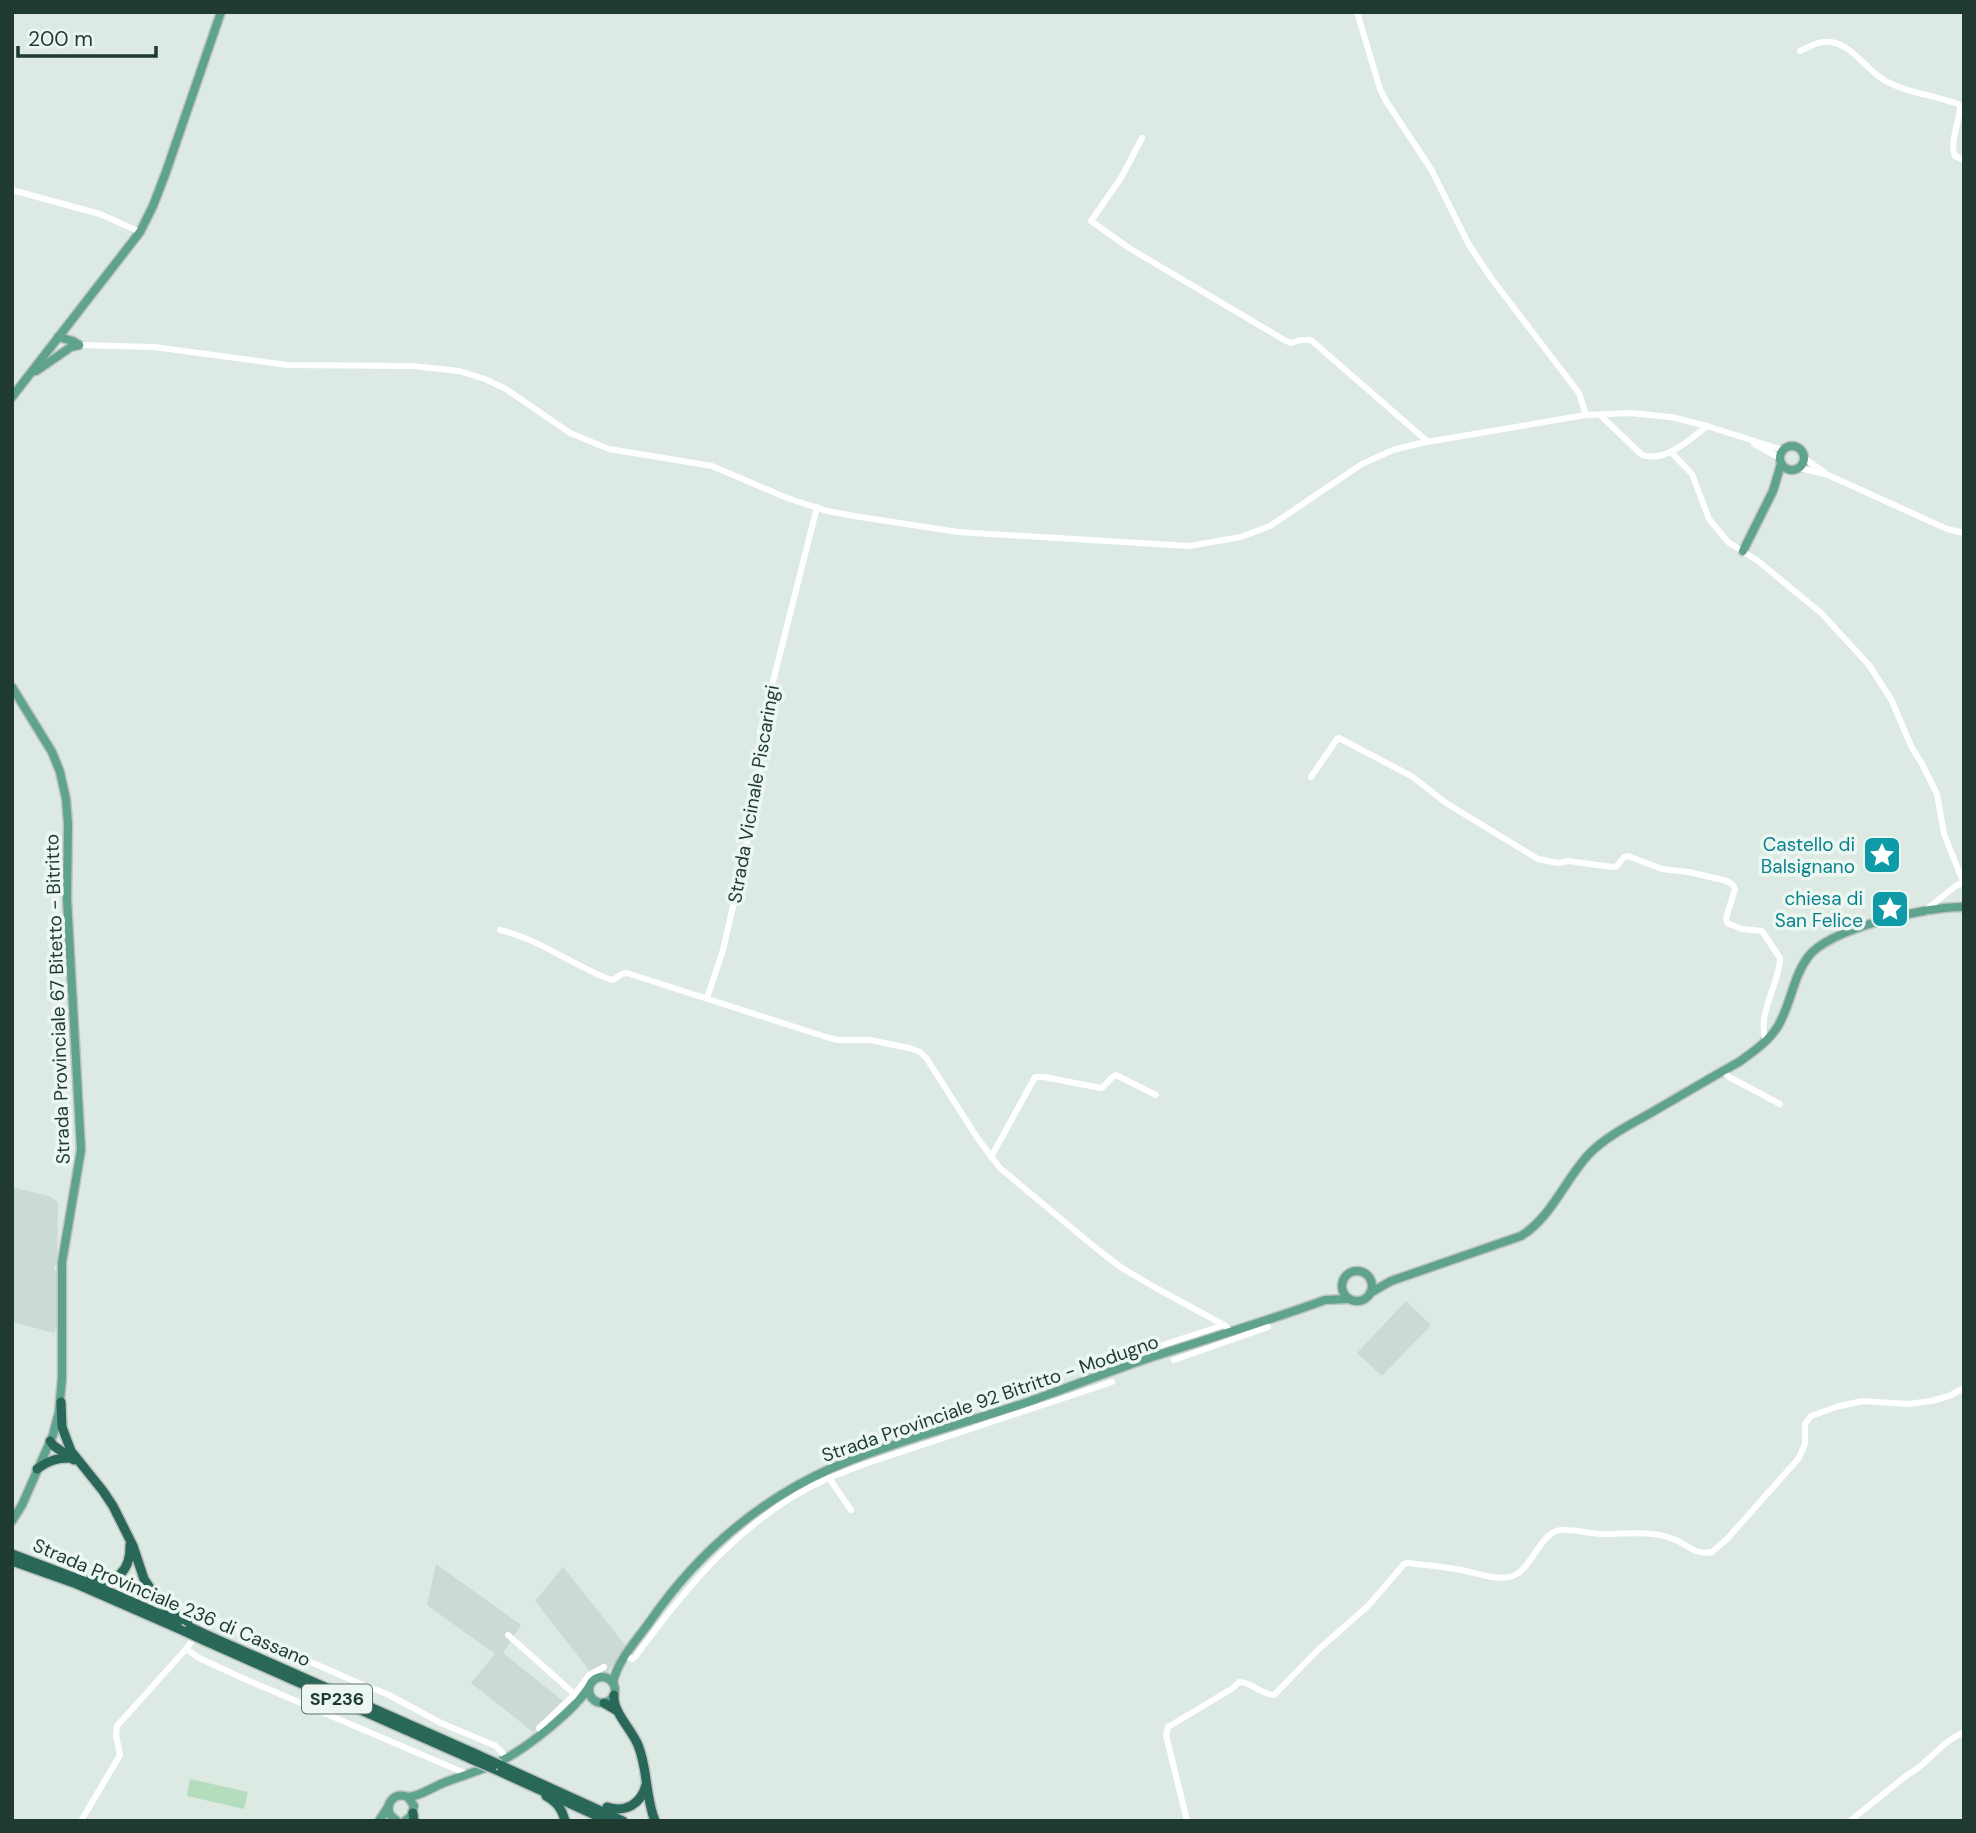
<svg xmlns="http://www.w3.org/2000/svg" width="1976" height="1833" viewBox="0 0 1976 1833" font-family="'DM Sans',sans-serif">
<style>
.built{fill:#cbdad2}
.grass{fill:#b4ddbd}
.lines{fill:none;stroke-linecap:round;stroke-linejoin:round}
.major-casing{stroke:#bcc4c1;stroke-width:11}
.highway-casing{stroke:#bcc4c1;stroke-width:12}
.minor{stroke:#fff;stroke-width:6}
.major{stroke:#5fa28e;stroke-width:8}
.highway{stroke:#296758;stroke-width:9}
.highway-bridge-casing{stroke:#bcc4c1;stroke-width:12;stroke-linecap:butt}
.highway-bridge{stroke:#296758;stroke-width:9}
.labels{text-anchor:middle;stroke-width:7;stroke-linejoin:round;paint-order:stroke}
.shield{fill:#edf7f2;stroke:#5c736b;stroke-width:2}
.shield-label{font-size:18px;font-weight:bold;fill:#1e3a31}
.street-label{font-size:19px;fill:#1e3a31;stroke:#edf7f2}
.culture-label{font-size:19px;fill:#0d838f;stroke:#edf7f2;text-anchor:end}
</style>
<rect width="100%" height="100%" fill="#ddeae4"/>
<!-- built -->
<g class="built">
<path d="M12 1187 49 1196 58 1202 57 1264 54 1266V1270L58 1271V1328L55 1329V1333L12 1322Z"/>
<path d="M1406 1301 1431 1325 1382 1376 1357 1353Z"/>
<path d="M436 1564 521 1625 503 1653 563 1701 533 1732 471 1683 495 1654 427 1605Z"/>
<path d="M563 1567 626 1646 607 1673 593 1675 535 1601Z"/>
</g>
<!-- grass -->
<path class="grass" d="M190 1779 248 1792 244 1809 187 1796Z"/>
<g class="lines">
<defs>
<g id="major">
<path d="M58 337 73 341 79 345"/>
<path d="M36 371 71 347 79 345"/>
<path d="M12 397 140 232 153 206 166 172 221 12"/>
<circle cx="1792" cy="458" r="12"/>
<path d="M1743 551 1773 491 1781 464"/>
<path d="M12 687 52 752 60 772 66 799 68 824 67 899 81 1150 62 1262V1378L59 1412 53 1435 22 1505 12 1521"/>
<circle cx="1357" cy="1286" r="15"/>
<path d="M1370 1293 1391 1281 1521 1236C1552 1217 1565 1179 1590 1153 1608 1135 1632 1124 1654 1111 1682 1095 1710 1078 1739 1062 1753 1052 1769 1041 1778 1026 1791 1004 1793 977 1808 957 1829 928 1929 906 1964 907"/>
<circle cx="602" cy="1690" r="13"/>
<path d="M613 1683C617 1660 638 1639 651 1620 697 1554 758 1501 832 1468 895 1441 963 1424 1028 1402 1067 1388 1105 1373 1143 1360 1203 1340 1265 1322 1325 1300L1349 1299"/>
<path d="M408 1797C421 1796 431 1788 443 1783 463 1775 484 1770 503 1760 528 1747 575 1710 589 1687"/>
<path d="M379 1821 388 1807"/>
<path d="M397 1821 390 1815C385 1802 395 1792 408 1797L414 1806 411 1816 405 1821"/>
</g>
<g id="highway">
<path d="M61 1402 62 1427 71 1451 103 1491 113 1506 133 1546 144 1579 160 1603 175 1614 192 1624"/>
<path d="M50 1441 54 1446 74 1460"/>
<path d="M37 1469C48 1461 56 1458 70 1458"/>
<path d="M12 1554 94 1585 178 1622"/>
<path d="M12 1561 74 1583 186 1632"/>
<path d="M91 1579C116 1586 131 1570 130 1545"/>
<path d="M207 1635 474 1753"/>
<path d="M203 1640 471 1759"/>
<path d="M614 1695C613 1713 631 1728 638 1745 648 1769 645 1796 655 1821"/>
<path d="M604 1703 616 1710"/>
<path d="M500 1765 623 1821"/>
<path d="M492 1768 608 1821"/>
<path d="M546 1796C557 1802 562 1809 565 1821"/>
<path d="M607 1807C626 1813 641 1804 646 1785"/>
<path d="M413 1813 414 1821"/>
</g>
</defs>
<!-- major casing -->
<use href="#major" class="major-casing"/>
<!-- highway casing -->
<use href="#highway" class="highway-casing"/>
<!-- minor -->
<g class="minor">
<path d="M1357 12 1380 89 1386 101 1431 169 1469 245 1491 278 1579 393 1586 415"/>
<path d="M1800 51C1809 47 1820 40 1831 42 1852 45 1866 69 1884 80 1906 93 1934 95 1958 104L1960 106C1960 122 1949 142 1955 156L1964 160"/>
<path d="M1142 138 1121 178 1091 221 1129 248 1286 341 1291 343 1301 340H1311L1428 442"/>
<path d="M12 190 100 214 140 232"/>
<path d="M79 345 154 347 287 365 412 366 459 371 485 379 506 389 570 433 609 449 712 466 787 498 827 511 854 516 958 532 1189 546 1241 537 1270 526 1362 464 1393 450 1421 443 1586 415 1630 413 1671 417 1707 426 1783 450"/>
<path d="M1600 415 1642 455C1665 463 1691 439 1707 426"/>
<path d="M1754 444 1780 458"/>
<path d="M1671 452 1692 474 1709 519 1728 542 1758 561 1821 613 1869 665 1891 699 1912 748 1921 762 1937 794 1944 834 1964 884"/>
<path d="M1804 458 1824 472"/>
<path d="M1800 468 1828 475 1947 529 1964 533"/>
<path d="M1311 777 1337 739 1339 738 1413 777 1446 803 1538 859 1558 863 1568 861 1613 867 1617 866 1624 857 1628 856 1662 869 1689 872 1727 881 1733 885 1735 889 1726 918 1727 923 1742 929 1762 931 1780 958C1780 983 1756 1014 1766 1041"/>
<path d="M1927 912 1928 908 1957 885 1964 883"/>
<path d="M500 930C539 939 572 965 609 979L613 980 622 974 627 973 826 1037 838 1040H870L909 1048 920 1052 927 1059 978 1139 1000 1168 1097 1249 1122 1268 1154 1287 1224 1325 1231 1331"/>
<path d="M707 998 723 950 746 849 750 823V791L757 780 761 765 760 733 817 507"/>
<path d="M1723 1071 1729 1077 1780 1104"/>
<path d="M991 1157 1035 1077H1044L1101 1088C1107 1085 1109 1078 1116 1075L1156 1095"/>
<path d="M1174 1360 1268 1327"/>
<path d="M1108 1363 1224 1325"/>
<path d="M829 1478 862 1465 1112 1382"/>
<path d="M508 1635 571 1691 578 1703"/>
<path d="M186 1649 199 1658 240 1677 467 1774"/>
<path d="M626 1656 632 1659 635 1657C687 1586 746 1514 829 1478L851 1510"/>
<path d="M542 1733 539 1728 574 1695 589 1675 604 1667"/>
<path d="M81 1821 120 1755 116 1735 117 1726 186 1649 207 1621 211 1618 363 1685 387 1694 441 1723 496 1746 507 1758"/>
<path d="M1187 1821 1166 1735 1168 1727 1233 1688 1239 1682C1251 1682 1261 1694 1274 1695L1318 1650 1369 1605 1404 1564 1407 1563C1423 1565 1439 1566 1455 1569 1473 1571 1496 1582 1513 1576 1532 1569 1541 1530 1562 1530 1576 1529 1590 1534 1604 1534 1628 1534 1651 1530 1673 1539 1687 1544 1696 1556 1712 1552L1727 1539 1799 1458 1805 1444V1424L1811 1416 1836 1407 1862 1401 1908 1404 1931 1401 1949 1396 1964 1388"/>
<path d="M1850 1821 1907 1775C1929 1764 1939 1743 1964 1732"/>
</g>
<!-- major -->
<use href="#major" class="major"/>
<!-- highway -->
<use href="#highway" class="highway"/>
<defs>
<g id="highway-bridge">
<path d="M190 1627 207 1635"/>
<path d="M186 1632 203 1640"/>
<path d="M474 1753 500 1765"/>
<path d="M471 1759 492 1768"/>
</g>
</defs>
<!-- highway-bridge casing -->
<use href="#highway-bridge" class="highway-bridge-casing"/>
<!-- highway-bridge -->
<use href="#highway-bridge" class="highway-bridge"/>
</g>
<!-- icons -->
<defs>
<symbol id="sight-square" viewBox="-11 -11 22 22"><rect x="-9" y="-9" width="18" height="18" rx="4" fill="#0f9aa8" stroke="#edf7f2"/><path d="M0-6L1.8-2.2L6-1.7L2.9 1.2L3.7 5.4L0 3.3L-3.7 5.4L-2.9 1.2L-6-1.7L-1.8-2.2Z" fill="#fff"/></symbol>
</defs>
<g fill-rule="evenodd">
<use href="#sight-square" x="1860" y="833" width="44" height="44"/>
<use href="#sight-square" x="1868" y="887" width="44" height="44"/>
</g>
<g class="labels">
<!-- shield labels -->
<rect class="shield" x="302" y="1684.5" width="70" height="29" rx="5"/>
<g class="shield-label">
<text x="337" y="1705">SP236</text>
</g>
<!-- street labels -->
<g class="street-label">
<text transform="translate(753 794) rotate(-80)" y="7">Strada Vicinale Piscaringi</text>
<text transform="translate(57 999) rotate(-92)" y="7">Strada Provinciale 67 Bitetto - Bitritto</text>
<text transform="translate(990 1398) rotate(-19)" y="7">Strada Provinciale 92 Bitritto - Modugno</text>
<text transform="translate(172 1602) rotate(23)" y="7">Strada Provinciale 236 di Cassano</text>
</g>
<!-- culture labels -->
<g class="culture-label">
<text x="1855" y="851">Castello di<tspan x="1855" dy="22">Balsignano</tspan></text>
<text x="1863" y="905">chiesa di<tspan x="1863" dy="22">San Felice</tspan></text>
</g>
</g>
<!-- border -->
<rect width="1976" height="1833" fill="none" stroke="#1e3a31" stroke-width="28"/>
<!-- scale -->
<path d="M18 46v10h138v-10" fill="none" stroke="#1e3a31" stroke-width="3.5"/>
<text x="28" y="46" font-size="21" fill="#1e3a31" stroke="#edf7f2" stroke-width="5" paint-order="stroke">200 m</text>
</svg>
